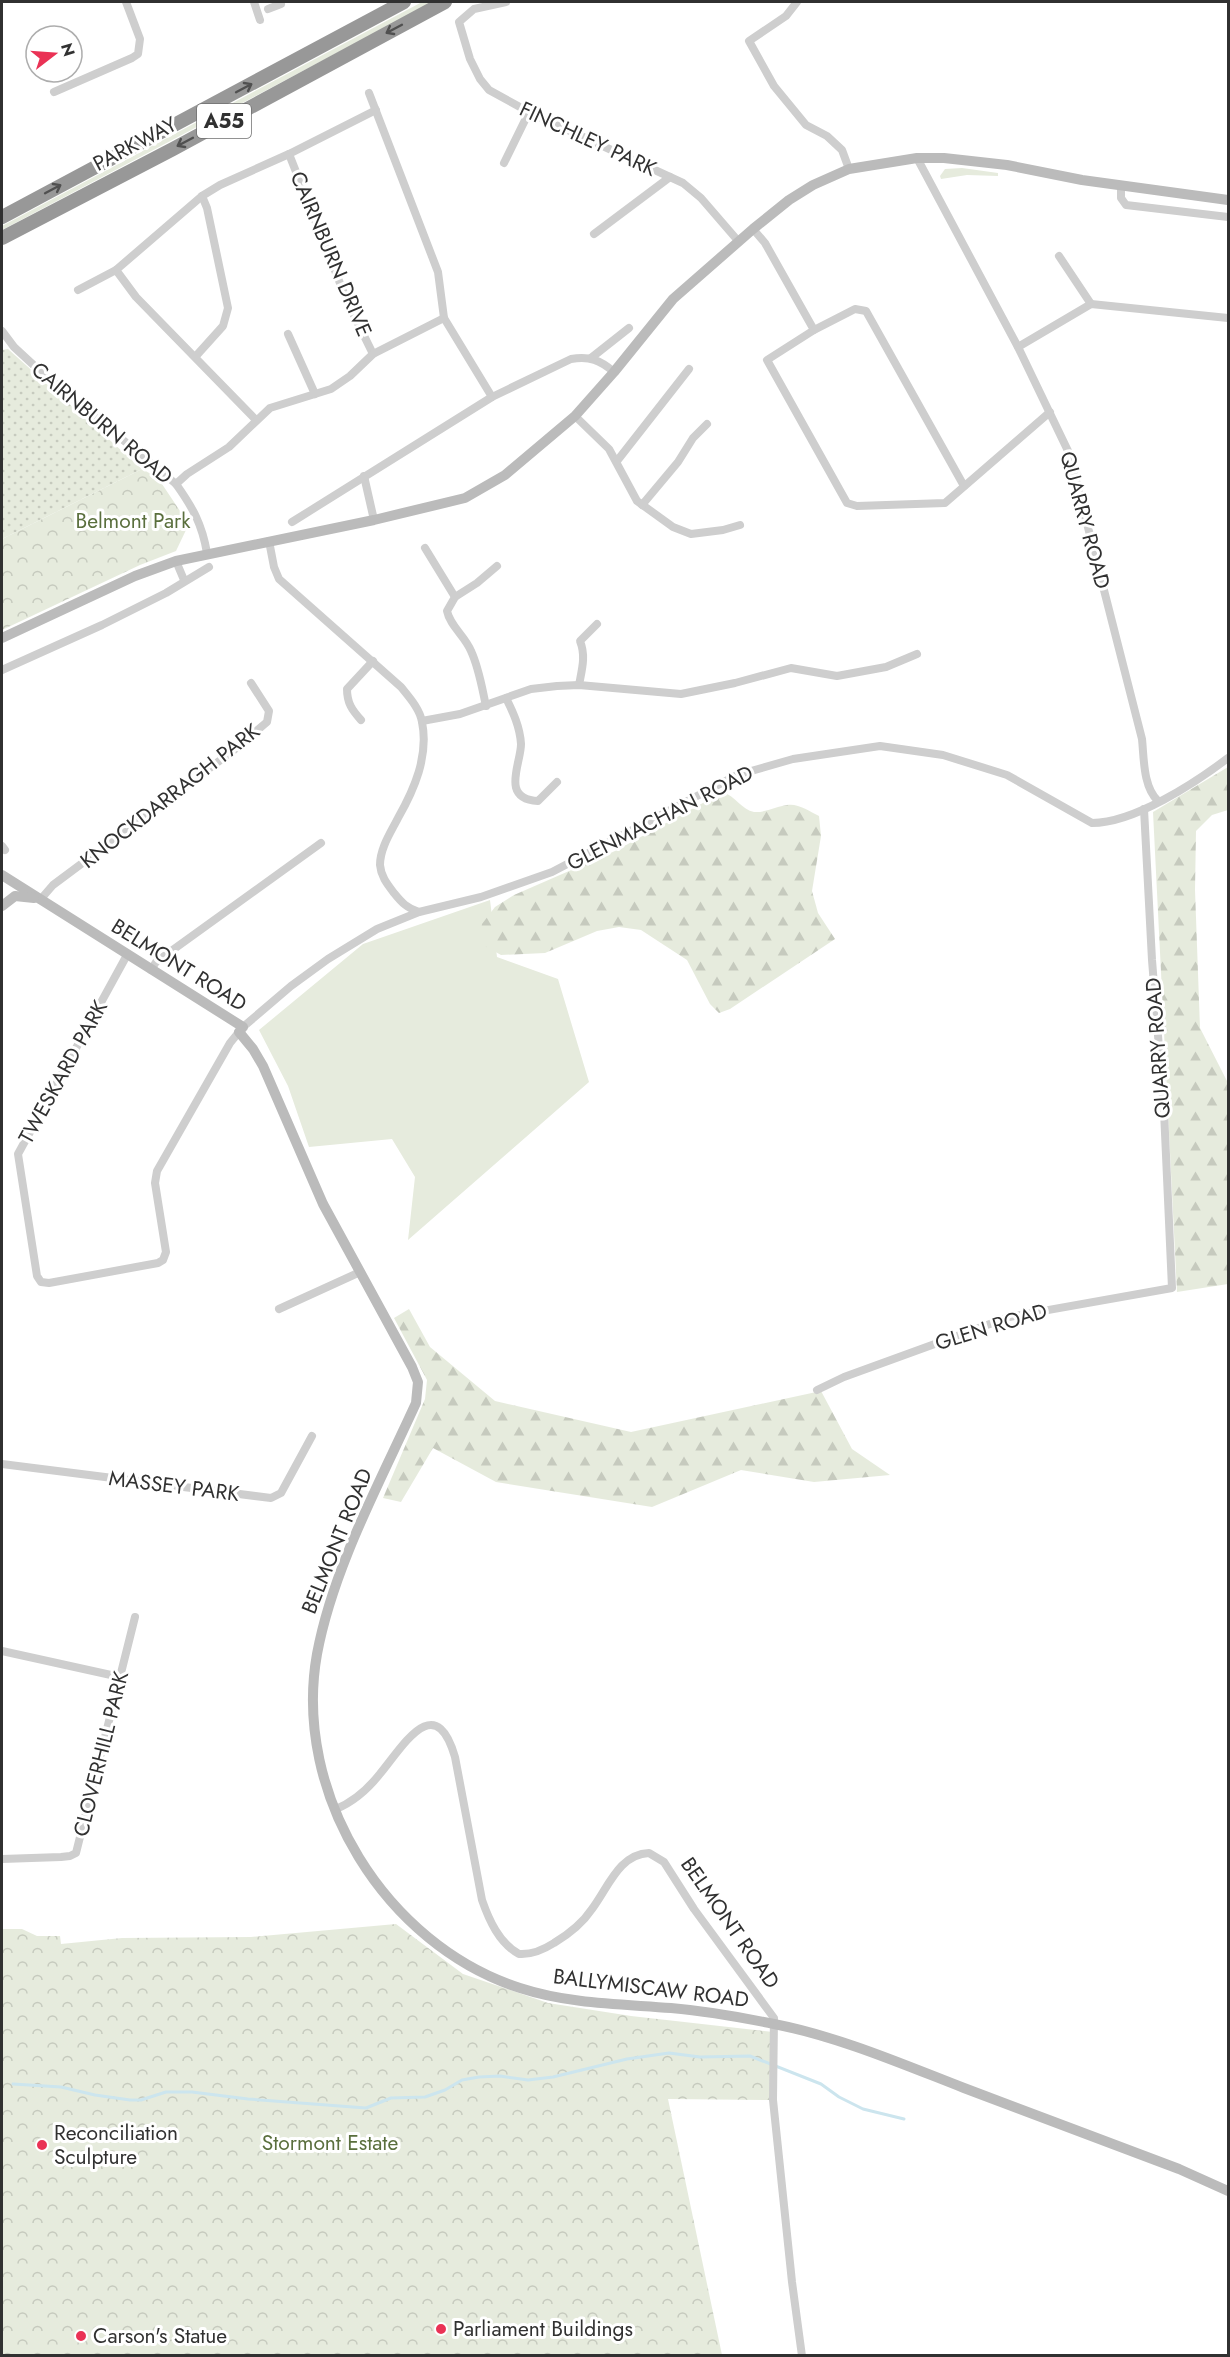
<svg xmlns="http://www.w3.org/2000/svg" width="1230" height="2357" viewBox="0 0 1230 2357" font-family="Jost,sans-serif">
<style>
.grass{fill:#e6ebdd}
.forest{fill:url(#forest-firs)}
.park{fill:url(#park-crowns)}
.garden{fill:url(#garden-dots)}
.lines{fill:none;stroke-linecap:round;stroke-linejoin:round}
.stream{stroke:#cce5ee;stroke-width:3}
.street{stroke:#cecece;stroke-width:8}
.secondary{stroke:#bbb;stroke-width:10}
.highway{stroke:#989898;stroke-width:14}
.oneway{stroke:#505050}
.poi-dot{fill:#ea3255;stroke:#fff;stroke-width:2}
.labels{text-anchor:middle;stroke-width:6;stroke-linejoin:round;paint-order:stroke}
.shield{fill:#fff;stroke:#6f6f6f;stroke-width:1.5}
.shield-label{font-size:20px;font-weight:bold;fill:#313131}
.street-label{font-size:21px;fill:#313131;stroke:#fff}
.park-label{font-size:21px;fill:#5a6f3d;stroke:#fff}
.poi-label{font-size:21px;fill:#313131;stroke:#fff;text-anchor:start}
</style>
<defs>
<pattern id="forest-firs" width="22" height="20" patternUnits="userSpaceOnUse" patternTransform="scale(1.5)"><rect width="22" height="20" fill="#e6ebdd"/><path d="M5 1l3.5 6h-7zM16 11l3.5 6h-7z" fill="#c6cabe"/></pattern>
<pattern id="park-crowns" width="20" height="18" patternUnits="userSpaceOnUse" patternTransform="scale(1.5)"><rect width="20" height="18" fill="#e6ebdd"/><path d="M2 6a3 3 0 1 1 6 0M12 15a3 3 0 1 1 6 0" fill="none" stroke="#c6cabe"/></pattern>
<pattern id="garden-dots" width="8" height="8" patternUnits="userSpaceOnUse" patternTransform="scale(1.5)"><rect width="8" height="8" fill="#e6ebdd"/><path d="M2 2h.1M6 6h.1" fill="none" stroke="#c6cabe" stroke-width="1.8" stroke-linecap="round"/></pattern>
</defs>
<rect width="100%" height="100%" fill="#fff"/>
<!-- grass -->
<g class="grass">
<path d="M422 2H433L2 230V226Z"/>
<path d="M962 168 998 173V176L967 175 941 179 940 176 945 169Z"/>
<path d="M490 900 497 957 558 979 589 1082 408 1240 415 1177 392 1139 309 1147 288 1086 259 1030 363 944Z"/>
</g>
<!-- forest -->
<g class="forest">
<path d="M1228 767V810L1212 815 1196 831 1195 890 1200 1028 1228 1083V1284L1177 1292 1153 812Z"/>
<path d="M723 792C735 796 742 810 754 812 765 813 777 806 787 805 798 803 809 811 819 816L821 836 812 891 818 913 835 939 730 1009 719 1013 710 1004 687 960 641 930 619 927 597 931 545 953 501 955 483 945 480 935 482 924 495 907 514 895 615 851Z"/>
<path d="M409 1309 430 1347 495 1401 631 1432 821 1391 852 1449 890 1475 814 1482 741 1470 652 1507 496 1482 433 1448 401 1502 383 1498 425 1399 427 1380 394 1318Z"/>
</g>
<!-- park -->
<g class="park">
<path d="M142 469 158 478 184 517 186 530 176 551 140 565 2 630V539Z"/>
<path d="M396 1924 463 1974 548 2003 631 2016 773 2032V2100L668 2099 722 2355H2V1929H22L37 1936H60L61 1944 122 1938 251 1937Z"/>
</g>
<!-- garden -->
<path class="garden" d="M8 349 142 469 2 539V350Z"/>
<g class="lines">
<!-- stream -->
<path class="stream" d="M13 2084 61 2087 95 2095 130 2100H141L166 2092H192L248 2099 366 2108 391 2098 425 2097 445 2090 462 2080 479 2077 500 2076 528 2080 553 2077 627 2059 669 2053 700 2057 750 2056 821 2084 839 2097 863 2109 904 2119"/>
<!-- street -->
<g class="street">
<path d="M254 2 260 20"/>
<path d="M506 2 474 9 459 22 470 59 480 79 489 90 529 112 683 183 701 198 739 242"/>
<path d="M797 2 786 16 749 41 774 86 806 125 827 136 842 150 849 169"/>
<path d="M268 9 281 4 280 2"/>
<path d="M54 92 132 58 138 54 140 39 126 2"/>
<path d="M369 93 438 272 444 318 492 397"/>
<path d="M289 154 347 301 373 354"/>
<path d="M917 158 1018 347 1069 453 1142 739C1144 758 1143 787 1158 801"/>
<path d="M504 163 529 112"/>
<path d="M1121 186V198L1126 205 1228 217"/>
<path d="M753 229 765 243 814 330 767 360 847 503 857 506 945 503 1050 412"/>
<path d="M594 234 670 177"/>
<path d="M1059 256 1091 304"/>
<path d="M78 290 116 270"/>
<path d="M814 330 855 309 866 311 964 486"/>
<path d="M2 331 14 347 40 371 176 484C193 508 202 524 207 553"/>
<path d="M288 334 315 394"/>
<path d="M1018 347 1091 304 1228 318"/>
<path d="M196 356 223 326 228 308 207 208 202 196"/>
<path d="M591 358 629 328"/>
<path d="M575 416 609 449 637 501 673 527 691 534 723 530 740 525"/>
<path d="M256 420 136 297 116 270 202 196 220 185 289 154 376 110"/>
<path d="M617 461 689 369"/>
<path d="M364 476 374 520"/>
<path d="M176 484 187 474 229 447 270 408 331 389 350 376 373 354 444 318"/>
<path d="M642 505 678 462 693 438 707 424"/>
<path d="M292 522 492 397 571 359C590 356 600 360 614 372"/>
<path d="M269 541 274 567 279 579 401 687C409 697 420 709 422 722 429 756 414 790 398 818 391 832 380 848 380 865 381 877 388 885 394 893 402 903 407 908 419 912"/>
<path d="M425 548 455 597 447 611C450 626 465 636 471 651 479 668 482 688 486 706"/>
<path d="M176 561 184 580"/>
<path d="M455 597 477 583 497 566"/>
<path d="M2 670 102 625 166 593 209 567"/>
<path d="M579 685C582 669 586 656 580 641L597 624"/>
<path d="M506 698C513 712 520 727 521 744 521 764 500 799 538 801L557 782"/>
<path d="M361 720C352 710 347 703 347 689L373 661"/>
<path d="M422 721 460 714 531 689 557 686 579 685 681 694 735 683 791 668 837 676 886 667 917 654"/>
<path d="M2 846 5 850"/>
<path d="M40 900 53 885 234 750 267 722 269 711 251 683"/>
<path d="M127 955 18 1154 37 1276 41 1282 49 1283 158 1263 163 1260 166 1252 155 1183 157 1171 230 1043 239 1032"/>
<path d="M151 970 156 962 321 843"/>
<path d="M243 1027 291 986 328 959 377 929 419 912 481 897 552 872 737 775 793 759 880 746 943 755 1007 775 1092 823C1134 823 1195 783 1228 758"/>
<path d="M279 1309 360 1272"/>
<path d="M817 1390 844 1377 1009 1317 1172 1288 1164 1111 1152 960 1144 809"/>
<path d="M2 1464 271 1498 281 1493 312 1436"/>
<path d="M2 1651 120 1677"/>
<path d="M336 1809C353 1802 367 1790 379 1775 402 1748 435 1688 455 1757L482 1900C489 1920 499 1943 519 1954 532 1955 543 1950 554 1943 569 1934 582 1924 592 1909 608 1888 619 1854 649 1853L664 1862 694 1909 774 2018 773 2100 792 2282 802 2356"/>
<path d="M2 1859 61 1857 70 1856 76 1853 135 1617"/>
</g>
<!-- secondary -->
<g class="secondary">
<path d="M2 638 135 576 176 561 374 520 465 498 505 475 575 416 614 372 673 299 753 229 789 200 813 185 849 169 917 158H944L1007 165 1082 180 1228 200"/>
<path d="M2 875 243 1027 239 1032 253 1049 263 1066 323 1204 412 1367 418 1382 416 1403C380 1482 333 1568 317 1654 292 1794 386 1945 520 1988 569 2004 620 2004 671 2008 705 2011 740 2017 774 2024 840 2037 902 2064 964 2088 1036 2115 1107 2142 1179 2169L1228 2191"/>
<path d="M2 906 15 896 34 898"/>
</g>
<!-- highway -->
<g class="highway">
<path d="M2 217 404 2"/>
<path d="M2 238 173 149 445 2"/>
</g>
</g>
<!-- one-way arrows -->
<defs><path id="oneway-shaft" d="M-6 0H5M1.5-3L5.5 0L1.5 3" fill="none" stroke-width="1.6" stroke-linecap="round" stroke-linejoin="round" transform="scale(1.5)"/></defs>
<g class="oneway">
<use href="#oneway-shaft" transform="translate(394 29) rotate(152)"/>
<use href="#oneway-shaft" transform="translate(244 88) rotate(-28)"/>
<use href="#oneway-shaft" transform="translate(185 142) rotate(152)"/>
<use href="#oneway-shaft" transform="translate(53 189) rotate(-28)"/>
</g>
<!-- markers -->
<g class="poi-dot">
<circle cx="42" cy="2145" r="6"/>
<circle cx="441" cy="2329" r="6"/>
<circle cx="81" cy="2336" r="6"/>
</g>
<g class="labels">
<!-- shield labels -->
<rect class="shield" x="197" y="104" width="54" height="34" rx="4.5"/>
<g class="shield-label">
<text x="224" y="128">A55</text>
</g>
<!-- street labels -->
<g class="street-label">
<text transform="translate(588 139) rotate(25)" y="7">FINCHLEY PARK</text>
<text transform="translate(135 144) rotate(-28)" y="7">PARKWAY</text>
<text transform="translate(331 254) rotate(67)" y="7">CAIRNBURN DRIVE</text>
<text transform="translate(102 423) rotate(40)" y="7">CAIRNBURN ROAD</text>
<text transform="translate(1085 520) rotate(75)" y="7">QUARRY ROAD</text>
<text transform="translate(170 796) rotate(-38)" y="7">KNOCKDARRAGH PARK</text>
<text transform="translate(660 818) rotate(-27)" y="7">GLENMACHAN ROAD</text>
<text transform="translate(179 965) rotate(32)" y="7">BELMONT ROAD</text>
<text transform="translate(1158 1048) rotate(-94)" y="7">QUARRY ROAD</text>
<text transform="translate(63 1072) rotate(-61)" y="7">TWESKARD PARK</text>
<text transform="translate(991 1327) rotate(-17)" y="7">GLEN ROAD</text>
<text transform="translate(174 1486) rotate(7)" y="7">MASSEY PARK</text>
<text transform="translate(337 1541) rotate(-68)" y="7">BELMONT ROAD</text>
<text transform="translate(101 1754) rotate(-76)" y="7">CLOVERHILL PARK</text>
<text transform="translate(730 1923) rotate(55)" y="7">BELMONT ROAD</text>
<text transform="translate(651 1988) rotate(7)" y="7">BALLYMISCAW ROAD</text>
</g>
<!-- park labels -->
<g class="park-label">
<text x="133" y="528">Belmont Park</text>
<text x="330" y="2150">Stormont Estate</text>
</g>
<!-- poi labels -->
<g class="poi-label">
<text x="54" y="2140">Reconciliation<tspan x="54" dy="24">Sculpture</tspan></text>
<text x="453" y="2336">Parliament Buildings</text>
<text x="93" y="2343">Carson's Statue</text>
</g>
</g>
<!-- border -->
<rect width="1230" height="2357" fill="none" stroke="#313131" stroke-width="6"/>
<!-- north arrow -->
<g transform="translate(54 54) rotate(73)"><circle r="28" fill="#ffffff" stroke="#adadad" stroke-width="1.5"/>
<path d="M0-4.5L10 22L0 15L-10 22Z" fill="#ea3255"/>
<text y="-9" font-size="16" font-weight="bold" text-anchor="middle" fill="#313131">N</text>
</g>
</svg>
